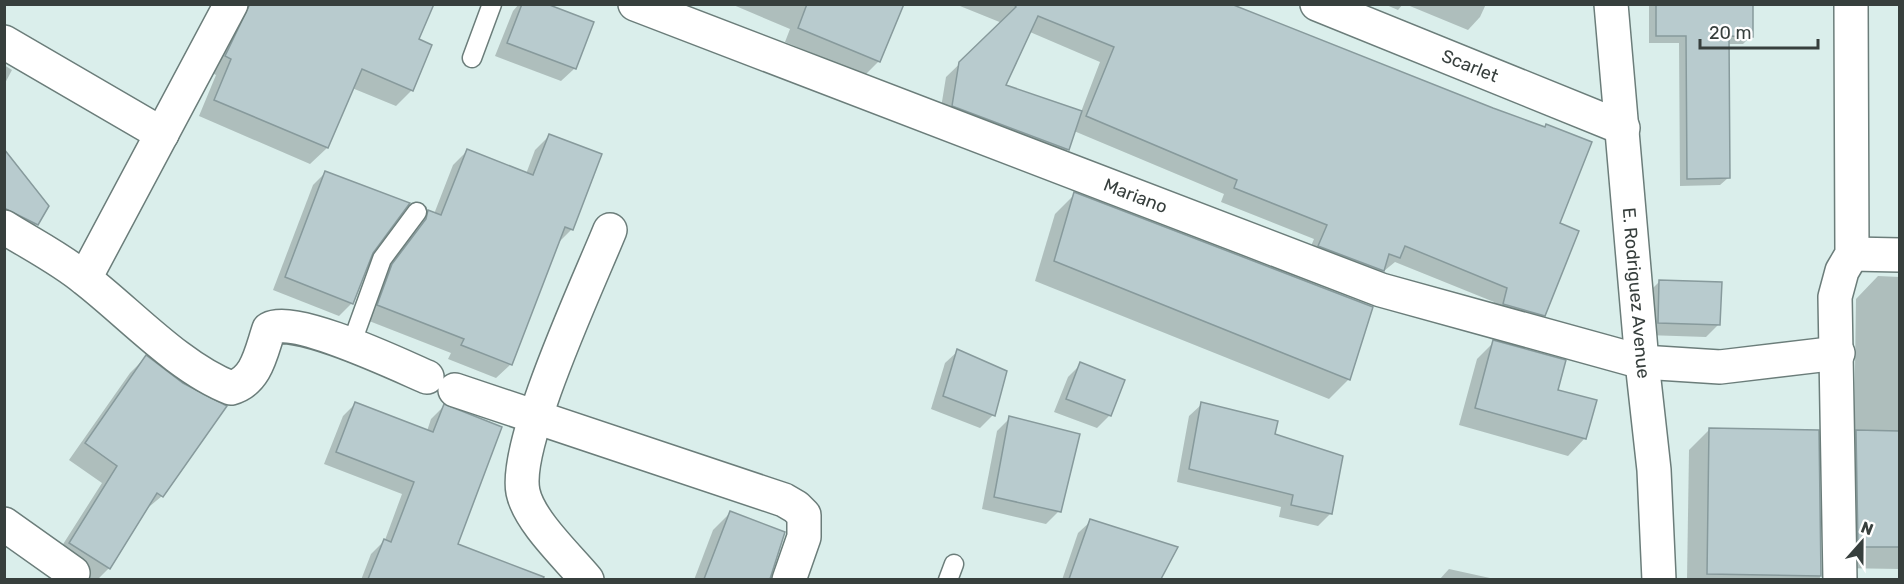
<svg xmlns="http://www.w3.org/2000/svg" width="1904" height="584" viewBox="0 0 1904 584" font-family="Rubik,sans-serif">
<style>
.shadow{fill:#0003;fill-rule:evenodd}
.building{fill:#b8cbce;stroke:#879a9c;stroke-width:1.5}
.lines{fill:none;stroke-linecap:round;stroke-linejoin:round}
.lane-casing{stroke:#6b7d7a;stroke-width:21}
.street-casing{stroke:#6b7d7a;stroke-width:36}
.secondary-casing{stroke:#6b7d7a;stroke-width:36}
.lane{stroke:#fff;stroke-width:18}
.street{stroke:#fff;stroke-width:33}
.secondary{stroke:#fff;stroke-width:33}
.labels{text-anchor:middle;stroke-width:4.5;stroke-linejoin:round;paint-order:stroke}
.street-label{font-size:18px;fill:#373f3d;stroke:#fff}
</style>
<rect width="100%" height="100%" fill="#daeeeb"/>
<!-- shadow -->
<g class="shadow">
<path d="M519 4H543L592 23 574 69 561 81 495 56 513 11Z"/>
<path d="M731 4H903L879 61 865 75 785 42 790 29Z"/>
<path d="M955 4H1227L1544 128 1546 126 1558 224 1544 315 1529 329 1490 318 1494 302 1395 262 1368 284 1305 260 1314 239 1221 202 1224 194 1074 131 1068 149 1053 164 939 120 946 77 1002 23ZM1030 32 1100 62 1081 112 1004 86Z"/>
<path d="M1384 4H1403L1398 10Z"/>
<path d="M1405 4H1486L1480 17 1468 30Z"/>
<path d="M1649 4H1751V36L1743 44H1727L1728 178 1720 185 1680 186 1679 43H1649Z"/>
<path d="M247 15 417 40 412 90 396 106 352 88 327 148 310 164 199 116 216 75 210 72 231 32Z"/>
<path d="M4 65 12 70 4 85Z"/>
<path d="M549 136 572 229 558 243 511 364 496 378 448 359 451 353 364 319 378 280 412 234 414 226 428 212 434 214 453 165 467 151 526 174 535 150Z"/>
<path d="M4 151 47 206 36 224 24 237 4 226Z"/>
<path d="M326 172 371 252 352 303 339 316 273 290 313 185Z"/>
<path d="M1075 194 1349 379 1329 399 1035 281 1055 214Z"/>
<path d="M1878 276 1900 277V569L1837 568 1835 454 1854 434 1856 299Z"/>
<path d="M1660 281 1719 324 1706 337 1646 335 1647 294Z"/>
<path d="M1494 342 1556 391 1585 438 1568 456 1459 425 1477 359Z"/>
<path d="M958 351 993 415 980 428 931 409 945 363Z"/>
<path d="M146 357 162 496 144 511 109 568 97 580H85L53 560 102 483 69 460 130 373Z"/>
<path d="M1081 364 1110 415 1097 428 1054 412 1068 377Z"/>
<path d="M356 403 427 431 431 419 444 406 456 545 546 580H361L371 554 385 540 402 494 324 464 343 416Z"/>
<path d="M1202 404 1273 435 1331 513 1318 526 1279 517 1281 507 1177 482 1189 416Z"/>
<path d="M1010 418 1059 511 1046 524 982 509 997 431Z"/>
<path d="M1709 430 1817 431 1820 580H1687L1689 450Z"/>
<path d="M730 513 783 533 767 580H694L713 530Z"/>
<path d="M1091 521 1176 548 1160 580H1062L1078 533Z"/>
<path d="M1449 569 1499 580H1439Z"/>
</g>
<!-- building -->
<g class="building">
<path d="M250 4H434L419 39 432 45 413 91 362 69 328 148 214 100 231 59 225 56Z"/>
<path d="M522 4H547L594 22 576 69 507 43Z"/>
<path d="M807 4H904L880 62 798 28Z"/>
<path d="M1014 4H1231L1493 108 1545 127 1546 124 1592 142 1560 223 1579 231 1545 316 1503 304 1507 288 1405 246 1400 258 1389 254 1384 271 1318 246 1327 225 1234 188 1237 180 1086 116 1114 47 1038 16 1006 85 1082 111 1069 150 952 106 959 62 1016 7Z"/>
<path d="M1656 4H1753V37L1729 36 1730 178 1687 179 1686 36H1656Z"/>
<path d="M549 134 602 154 573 230 565 227 512 365 461 345 464 339 377 305 392 264 426 219 428 210 441 215 467 149 533 175Z"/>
<path d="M4 149 49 206 38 225 4 208Z"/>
<path d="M325 171 410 203 373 253 353 304 285 277Z"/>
<path d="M1074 192 1373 307 1350 380 1054 261Z"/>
<path d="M1659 280 1722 282 1720 325 1658 323Z"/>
<path d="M1493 340 1566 360 1558 390 1597 400 1586 439 1475 408Z"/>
<path d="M957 349 1007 371 995 416 943 396Z"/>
<path d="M146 355 183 383 227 406 163 497 157 493 110 569 69 543 117 466 85 443Z"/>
<path d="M1080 362 1125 380 1111 416 1066 399Z"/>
<path d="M355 402 433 432 444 404 502 427 458 544 544 577 543 579H368L384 539 391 542 414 482 336 452Z"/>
<path d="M1201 402 1278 421 1275 434 1343 456 1332 514 1291 505 1293 495 1189 469Z"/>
<path d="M1009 416 1080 434 1061 512 994 497Z"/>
<path d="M1709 428 1819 430 1821 576 1707 574Z"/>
<path d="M1856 430 1899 431V547H1858Z"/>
<path d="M730 511 785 532 770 579H704Z"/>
<path d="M1090 519 1178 547 1161 579H1069Z"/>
</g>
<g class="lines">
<defs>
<g id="lane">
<path d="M472 58 492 4"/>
<path d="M351 345 382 259 417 212"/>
<path d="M948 580 954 564"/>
</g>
<g id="street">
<path id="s1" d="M635 4 1381 290 1642 362 1720 367 1838 353"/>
<path id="s2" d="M1317 4 1623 128"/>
<path d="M4 42 162 134"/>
<path d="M4 227C31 244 61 259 85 279 129 313 179 368 231 388 257 381 261 352 269 329 295 315 399 365 427 377"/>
<path d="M1852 254 1900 255"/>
<path d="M85 278 231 4"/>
<path d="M455 390 784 500 796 507 804 515V537L789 580"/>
<path d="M4 524 73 573"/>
<path d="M587 580C568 557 529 521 523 492 513 444 589 282 610 230"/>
<path d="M1840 580 1835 297 1842 271 1852 254 1851 4"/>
</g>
<g id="secondary">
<path id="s3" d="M1611 4 1642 362 1654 470 1659 580"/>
</g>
</defs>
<!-- lane casing -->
<use href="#lane" class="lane-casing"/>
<!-- street casing -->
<use href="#street" class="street-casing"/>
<!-- secondary casing -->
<use href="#secondary" class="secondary-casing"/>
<!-- lane -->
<use href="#lane" class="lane"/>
<!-- street -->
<use href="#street" class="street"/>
<!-- secondary -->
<use href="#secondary" class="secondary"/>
</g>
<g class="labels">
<!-- street labels -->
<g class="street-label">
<text dy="6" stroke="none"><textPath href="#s2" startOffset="165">Scarlet</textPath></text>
<text dy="6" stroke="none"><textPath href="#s1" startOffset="536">Mariano</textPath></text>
<text dy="6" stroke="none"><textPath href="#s3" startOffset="290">E. Rodriguez Avenue</textPath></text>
</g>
</g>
<!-- border -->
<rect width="1904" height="584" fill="none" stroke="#373f3d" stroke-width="12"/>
<!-- north arrow -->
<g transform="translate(1862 542) rotate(21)" stroke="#ffffff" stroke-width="4.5" paint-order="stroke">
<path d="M0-4.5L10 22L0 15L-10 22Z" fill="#373f3d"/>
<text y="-9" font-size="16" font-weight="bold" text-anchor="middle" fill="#373f3d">N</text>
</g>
<!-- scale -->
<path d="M1700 39v9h118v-9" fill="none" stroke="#373f3d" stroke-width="3"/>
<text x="1709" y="39" font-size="18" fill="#373f3d" stroke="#ffffff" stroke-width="4.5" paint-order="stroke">20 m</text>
</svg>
